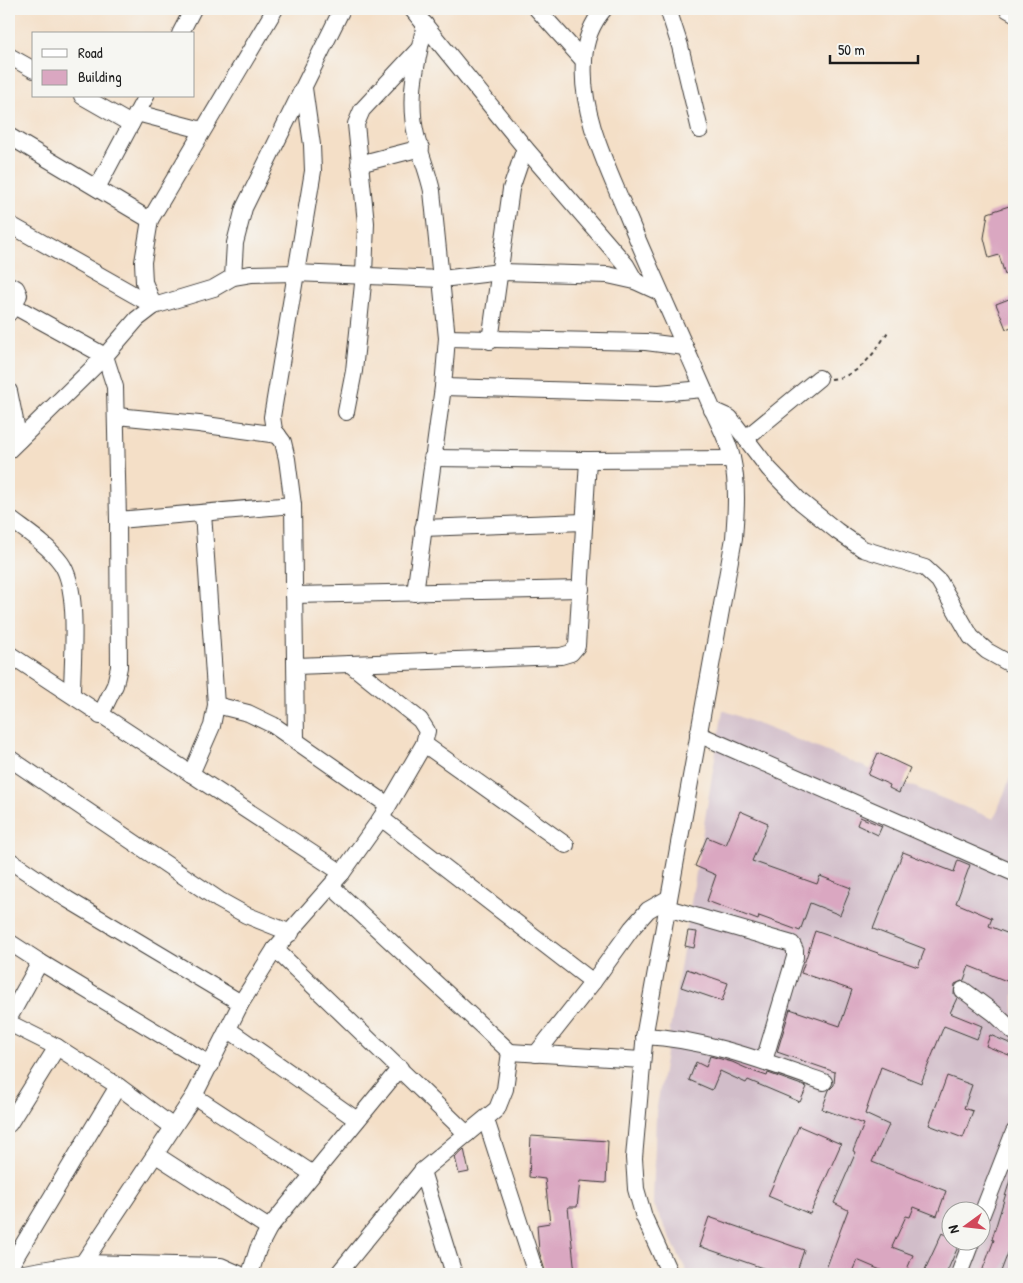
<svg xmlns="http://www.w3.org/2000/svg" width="1023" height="1283" viewBox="0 0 1023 1283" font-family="'Patrick Hand',sans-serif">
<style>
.industrial{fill:#d1bdc9;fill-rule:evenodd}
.building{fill:#daa7c1}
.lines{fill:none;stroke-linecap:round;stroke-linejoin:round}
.minor-casing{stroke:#3c3936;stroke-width:18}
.path{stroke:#3c3936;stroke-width:2;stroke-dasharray:4 4;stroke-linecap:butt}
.minor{stroke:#fff;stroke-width:16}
</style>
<rect width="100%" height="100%" fill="#f6f6f2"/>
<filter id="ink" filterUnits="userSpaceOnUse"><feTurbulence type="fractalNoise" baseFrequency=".02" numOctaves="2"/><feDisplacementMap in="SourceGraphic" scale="10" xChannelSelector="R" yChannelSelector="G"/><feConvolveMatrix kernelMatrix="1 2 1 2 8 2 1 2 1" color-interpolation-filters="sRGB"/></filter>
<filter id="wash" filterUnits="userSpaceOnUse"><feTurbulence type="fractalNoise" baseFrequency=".0096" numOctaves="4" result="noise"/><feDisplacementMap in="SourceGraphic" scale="20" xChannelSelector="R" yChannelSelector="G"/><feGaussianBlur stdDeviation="1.12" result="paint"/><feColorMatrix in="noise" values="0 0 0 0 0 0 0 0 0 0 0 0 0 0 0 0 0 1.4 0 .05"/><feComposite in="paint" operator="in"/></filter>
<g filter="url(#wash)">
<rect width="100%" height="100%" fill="#f4dfc7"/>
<!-- industrial -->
<path class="industrial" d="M723 710 994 819 1014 768V1274H688L653 1203 656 1113ZM950 1210H980V1240H950Z"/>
<g id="blocks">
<!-- building -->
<g class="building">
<path d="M1009 206 1014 210V273L1005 275 999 255 989 258 984 238 988 213Z"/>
<path d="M1014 297V326L1006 329 996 304Z"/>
<path d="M878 753 910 768 899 793 889 788 890 785 868 775Z"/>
<path d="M740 811 768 823 752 861 817 884 820 876 851 888 840 915 810 903 800 931 759 916 758 920 707 901 716 875 695 866 707 837 726 845Z"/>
<path d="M860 817 882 826 878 835 857 825Z"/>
<path d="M903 852 954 872 958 860 970 865 956 903 992 918 989 926 1014 936V984L969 966 964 980 955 984 954 994 957 998 950 1013 982 1026 977 1039 944 1026 921 1083 881 1067 865 1114 889 1125 872 1162 946 1191 937 1216 914 1207 910 1217 906 1216 892 1247 913 1255 905 1274H890L857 1260 851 1274H824L848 1210 834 1203 856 1152 853 1151 864 1124 822 1109 829 1090 834 1085 835 1072 777 1052 790 1009 840 1026 852 990 801 973 815 931 918 967 925 949 873 929Z"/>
<path d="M688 931 697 932 694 948 685 946Z"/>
<path d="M687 969 728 983 722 1001 681 987Z"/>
<path d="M990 1035 1014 1045V1057L986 1046Z"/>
<path d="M710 1056 732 1062 755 1072 767 1076 768 1073 807 1087 800 1102 748 1080 746 1083 720 1071 712 1090 689 1080 696 1062 706 1067Z"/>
<path d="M947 1076 972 1085 964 1108 973 1111 963 1138 929 1125Z"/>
<path d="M799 1126 841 1144 810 1214 768 1196Z"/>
<path d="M531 1136 608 1141 606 1183 580 1181 577 1207H568L575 1273 546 1274 539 1251 537 1225 550 1223 545 1179 529 1177Z"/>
<path d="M464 1149 469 1172 459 1174 455 1157Z"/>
<path d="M1011 1177 1014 1178V1246L1011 1245 1000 1274H981L994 1240 992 1239Z"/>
<path d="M709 1217 804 1250 796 1274 782 1271 780 1274 699 1246Z"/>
<path d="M942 1233 950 1236V1240H961L946 1274H923Z"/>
</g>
</g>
</g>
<g filter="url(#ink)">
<use href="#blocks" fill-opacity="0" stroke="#3c3936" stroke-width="1"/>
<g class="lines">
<defs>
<g id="minor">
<path d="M412 9 525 148 626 265 635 281"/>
<path d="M537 9 584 61"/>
<path d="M604 9C591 24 585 40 584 60 580 113 606 164 626 212 653 277 683 341 711 406 718 423 728 440 732 458 738 484 736 512 734 538L645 1032 634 1158 636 1189 644 1217 670 1274"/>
<path d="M668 9 680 46 700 130"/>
<path d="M1007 9 1014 13"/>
<path d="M180 34 193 9"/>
<path d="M9 56 34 70"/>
<path d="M82 96 131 124"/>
<path d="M137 113 202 130"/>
<path d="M9 136 150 220"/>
<path d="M359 164 421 148"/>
<path d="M97 188 146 96"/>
<path d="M9 224 154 306"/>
<path d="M233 277 235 243 244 208 342 9"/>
<path d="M9 285 16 288 19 295 9 313"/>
<path d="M14 306 105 356 115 387 118 520 293 505"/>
<path d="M154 306 144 282 143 262 150 220 275 9"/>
<path d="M447 338 646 342 685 347"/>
<path d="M490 341 511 189 525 148"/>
<path d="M443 387 659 393 703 389"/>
<path d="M9 391 19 440"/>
<path d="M712 410 730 418 769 469 801 502 837 531 863 549 925 568 939 581 971 637 987 651 1014 666"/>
<path d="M346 412 354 371 364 274 366 223 356 124 362 110 418 50"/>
<path d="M117 416 199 424 278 435"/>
<path d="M746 438 819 378"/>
<path d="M9 450 105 356 137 319 154 306 214 288 233 277 251 274 295 273 442 279 500 272 608 275 635 281 659 292"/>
<path d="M432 458 588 460 732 459"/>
<path d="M9 518C27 532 47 544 61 563 80 589 72 661 72 694"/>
<path d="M423 528 584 522"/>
<path d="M415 593 443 387 447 338 432 191C428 172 420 154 416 135 407 97 417 61 425 24"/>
<path d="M294 595 581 589"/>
<path d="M9 654 342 873"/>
<path d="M296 666 561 656 571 653 577 646 588 460"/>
<path d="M216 705 248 713 273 725 388 805"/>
<path d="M100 716 115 685 119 667 118 520"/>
<path d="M698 734 1014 873"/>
<path d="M296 739 293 505 287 459 283 442 274 430 272 417 313 171 312 145 304 88"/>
<path d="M424 744 566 845"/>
<path d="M9 758 219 900 246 915 291 933"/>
<path d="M191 774 212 726 216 705 203 513"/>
<path d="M381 818 593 982"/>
<path d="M9 860 67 899 241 1003"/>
<path d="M331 886 510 1052 505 1089 497 1109 422 1171 338 1274"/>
<path d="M667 908 792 944 795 950V957L764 1061"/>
<path d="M9 942 40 962"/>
<path d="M275 949 467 1134"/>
<path d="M963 990 994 1013 1014 1032"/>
<path d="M9 1018 40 962 211 1065"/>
<path d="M9 1023 57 1047 118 1086 173 1127"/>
<path d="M229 1030 357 1120"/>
<path d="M644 1036C706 1039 766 1062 824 1082"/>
<path d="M510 1052 642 1060"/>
<path d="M536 1054 593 982 632 928 648 910 669 898"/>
<path d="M194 1096 313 1174"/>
<path d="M486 1120 536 1274"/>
<path d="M9 1124 57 1047"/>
<path d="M156 1155 269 1228"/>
<path d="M422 1171 454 1274"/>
<path d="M980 1219 1014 1132"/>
<path d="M83 1263 194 1096 241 1003 275 949 342 873 381 818 424 744 427 731 420 720 350 664"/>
<path d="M9 1268 118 1086"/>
<path d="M18 1274 83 1263 221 1266 239 1274"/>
<path d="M250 1274 258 1249 269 1228 400 1068"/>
<path d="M959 1274 972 1240"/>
</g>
</defs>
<!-- minor casing -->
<use href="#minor" class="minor-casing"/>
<!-- path -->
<path class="path" d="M831 379C860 377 875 352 889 330"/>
<!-- minor -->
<use href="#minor" class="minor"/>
</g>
</g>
<!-- margin -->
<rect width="1023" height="1283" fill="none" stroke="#f6f6f2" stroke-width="30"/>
<!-- legend -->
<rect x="32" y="32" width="162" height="65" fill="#f6f6f2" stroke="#9f9f9c"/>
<rect x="42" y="49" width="25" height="8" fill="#ffffff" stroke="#9f9f9c"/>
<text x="78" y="58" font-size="15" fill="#1c1c1c">Road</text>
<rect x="42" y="70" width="25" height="15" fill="#daa7c1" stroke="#9f9f9c"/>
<text x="78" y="82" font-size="15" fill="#1c1c1c">Building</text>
<!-- north arrow -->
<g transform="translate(966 1226) rotate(255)"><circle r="24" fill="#f6f6f2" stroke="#9f9f9c"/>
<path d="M0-4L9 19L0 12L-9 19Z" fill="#d1495b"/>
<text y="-8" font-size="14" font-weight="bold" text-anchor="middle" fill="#1c1c1c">N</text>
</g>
<!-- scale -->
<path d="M830 55v8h88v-8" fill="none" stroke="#1c1c1c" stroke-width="2.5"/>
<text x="838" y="55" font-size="15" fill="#1c1c1c" stroke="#f6f6f2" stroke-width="4" paint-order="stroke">50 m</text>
</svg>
